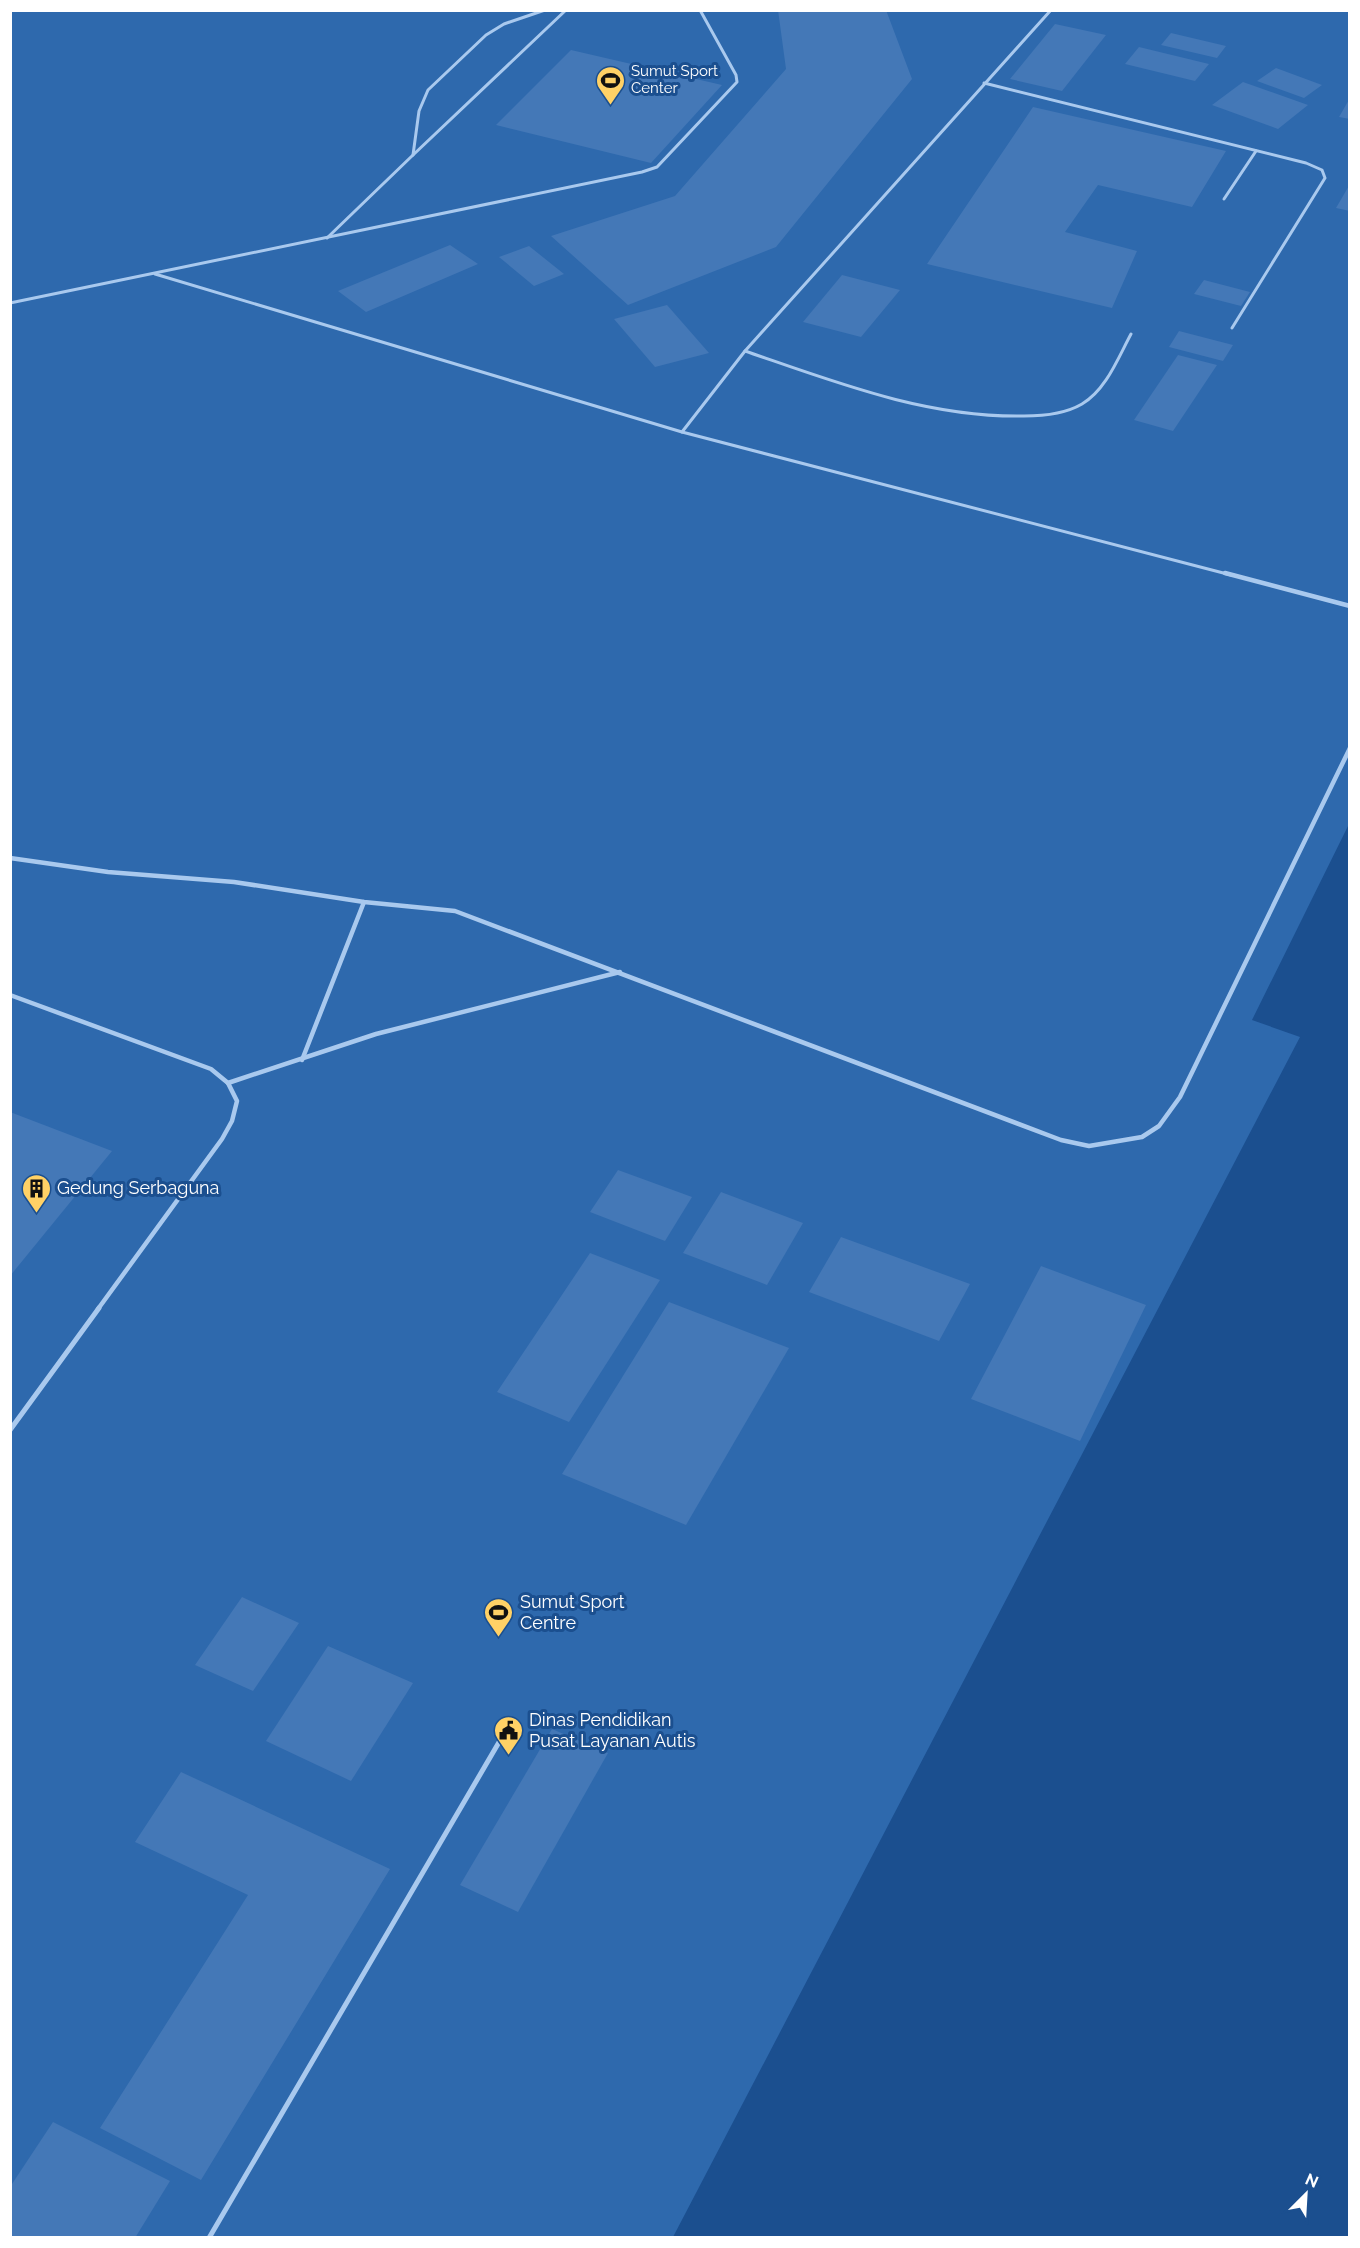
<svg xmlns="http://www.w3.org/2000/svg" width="1360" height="2248" viewBox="0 0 1360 2248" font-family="Raleway,sans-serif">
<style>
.green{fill:#2e69ad}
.building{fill:#4478b7}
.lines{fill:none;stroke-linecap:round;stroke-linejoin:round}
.service-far2{stroke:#a9c9ee;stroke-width:3}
.service-far1{stroke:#a9c9ee;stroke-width:4.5}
.service{stroke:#a9c9ee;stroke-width:5}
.labels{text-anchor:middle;stroke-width:6;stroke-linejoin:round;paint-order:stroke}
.far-poi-label{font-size:15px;fill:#fff;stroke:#1b4f8f;text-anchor:start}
.poi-label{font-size:18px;fill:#fff;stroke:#1b4f8f;text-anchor:start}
</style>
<rect width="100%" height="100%" fill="#1b4f8f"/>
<!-- green -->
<path class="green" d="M11 11H1349V824L1252 1020 1300 1037 673 2237 11 2238Z"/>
<!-- building -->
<g class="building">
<path d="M778 10H886L912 79 776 247 628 305 551 236 675 196 786 69Z"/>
<path d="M1055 24 1106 35 1062 91 1010 79Z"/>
<path d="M1171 33 1226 46 1217 58 1161 45Z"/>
<path d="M1139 47 1209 64 1195 81 1125 64Z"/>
<path d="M571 50 722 85 651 163 496 125Z"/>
<path d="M1276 68 1322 85 1304 98 1257 81Z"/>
<path d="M1243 82 1308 105 1278 129 1212 105Z"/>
<path d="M1350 98V119L1339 117Z"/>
<path d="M1033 107 1226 151 1192 207 1098 185 1065 232 1137 251 1112 308 927 264Z"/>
<path d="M1350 184V211L1336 208Z"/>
<path d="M450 245 478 264 366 312 338 291Z"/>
<path d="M529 246 564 274 534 286 499 257Z"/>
<path d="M842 275 900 290 861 337 803 322Z"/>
<path d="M1204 280 1250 292 1241 306 1194 294Z"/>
<path d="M667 305 709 353 655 367 614 319Z"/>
<path d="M1179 331 1233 345 1223 361 1169 347Z"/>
<path d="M1178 355 1217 365 1173 431 1134 420Z"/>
<path d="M10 1112 112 1151 10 1276Z"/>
<path d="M618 1170 692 1197 665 1241 590 1212Z"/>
<path d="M721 1192 803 1223 767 1285 683 1253Z"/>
<path d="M841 1237 970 1284 939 1341 809 1292Z"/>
<path d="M590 1253 660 1280 569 1422 497 1392Z"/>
<path d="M1041 1266 1146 1305 1080 1441 971 1399Z"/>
<path d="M669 1302 789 1348 686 1525 562 1474Z"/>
<path d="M242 1597 299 1623 253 1691 195 1665Z"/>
<path d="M328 1646 413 1683 351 1781 266 1741Z"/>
<path d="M552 1729 608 1753 518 1912 460 1885Z"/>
<path d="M181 1772 390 1869 201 2180 100 2128 248 1895 135 1842Z"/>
<path d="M53 2122 170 2181 135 2238H10V2187Z"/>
</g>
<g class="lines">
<!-- service-far2 -->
<g class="service-far2">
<path d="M984 83 1306 163 1322 170 1325 178 1232 328"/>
<path d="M413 155 566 10"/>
<path d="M1224 199 1256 151"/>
<path d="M327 238 413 155 419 111 428 90 486 35 504 24 545 10"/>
<path d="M155 274 682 432 745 351 1051 10"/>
<path d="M10 303 642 172 657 167 737 82 736 75 700 10"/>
<path d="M745 351C835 382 927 418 1024 416 1043 416 1065 414 1082 404 1106 390 1118 358 1131 334"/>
<path d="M682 432 1231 575"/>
</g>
<!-- service-far1 -->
<g class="service-far1">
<path d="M1225 573 1350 606"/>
<path d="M10 858 108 872 234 882 364 902 455 911 1061 1140 1089 1146 1142 1137 1159 1126 1180 1097 1350 748"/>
<path d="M10 995 211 1069 228 1083 237 1101 232 1121 222 1139 98 1309"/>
<path d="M302 1060 364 902"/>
<path d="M228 1083 376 1034 620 972"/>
</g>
<!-- service -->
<g class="service">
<path d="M10 1430 99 1308"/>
<path d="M209 2238 512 1720"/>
</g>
</g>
<!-- icons -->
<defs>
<symbol id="stadium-pin" viewBox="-11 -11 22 30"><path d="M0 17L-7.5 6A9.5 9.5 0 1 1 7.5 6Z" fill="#ffd166" stroke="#1b4f8f"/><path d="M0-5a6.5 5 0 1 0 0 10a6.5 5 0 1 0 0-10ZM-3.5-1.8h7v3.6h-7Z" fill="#111"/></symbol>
<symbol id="building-pin" viewBox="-11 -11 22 30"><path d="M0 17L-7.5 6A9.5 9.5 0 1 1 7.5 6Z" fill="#ffd166" stroke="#1b4f8f"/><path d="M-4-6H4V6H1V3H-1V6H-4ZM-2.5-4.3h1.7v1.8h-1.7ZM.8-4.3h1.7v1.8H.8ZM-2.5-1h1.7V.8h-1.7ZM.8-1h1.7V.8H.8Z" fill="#111"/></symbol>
<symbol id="civic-pin" viewBox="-11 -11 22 30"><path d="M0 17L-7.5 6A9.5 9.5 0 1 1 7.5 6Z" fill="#ffd166" stroke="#1b4f8f"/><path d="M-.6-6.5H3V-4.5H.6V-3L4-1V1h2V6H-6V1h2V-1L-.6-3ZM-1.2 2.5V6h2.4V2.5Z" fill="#111"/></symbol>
</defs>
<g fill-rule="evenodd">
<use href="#stadium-pin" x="594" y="64" width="33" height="45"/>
<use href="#building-pin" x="20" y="1172" width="33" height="45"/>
<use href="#stadium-pin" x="482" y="1596" width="33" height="45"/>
<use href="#civic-pin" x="492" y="1714" width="33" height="45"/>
</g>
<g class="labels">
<!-- far-poi labels -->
<g class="far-poi-label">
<text x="631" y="76">Sumut Sport<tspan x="631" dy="17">Center</tspan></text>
</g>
<!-- poi labels -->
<g class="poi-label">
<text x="57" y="1194">Gedung Serbaguna</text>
<text x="520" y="1608">Sumut Sport<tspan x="520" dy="21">Centre</tspan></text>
<text x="529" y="1726">Dinas Pendidikan<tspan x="529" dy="21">Pusat Layanan Autis</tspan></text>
</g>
</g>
<!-- border -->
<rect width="1360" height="2248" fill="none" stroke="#ffffff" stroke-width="24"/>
<!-- north arrow -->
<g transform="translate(1306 2194) rotate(24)" stroke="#1b4f8f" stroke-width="4.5" paint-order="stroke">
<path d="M0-4.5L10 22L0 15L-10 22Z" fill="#ffffff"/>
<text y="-9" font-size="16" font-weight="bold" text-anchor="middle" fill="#ffffff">N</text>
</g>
</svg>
